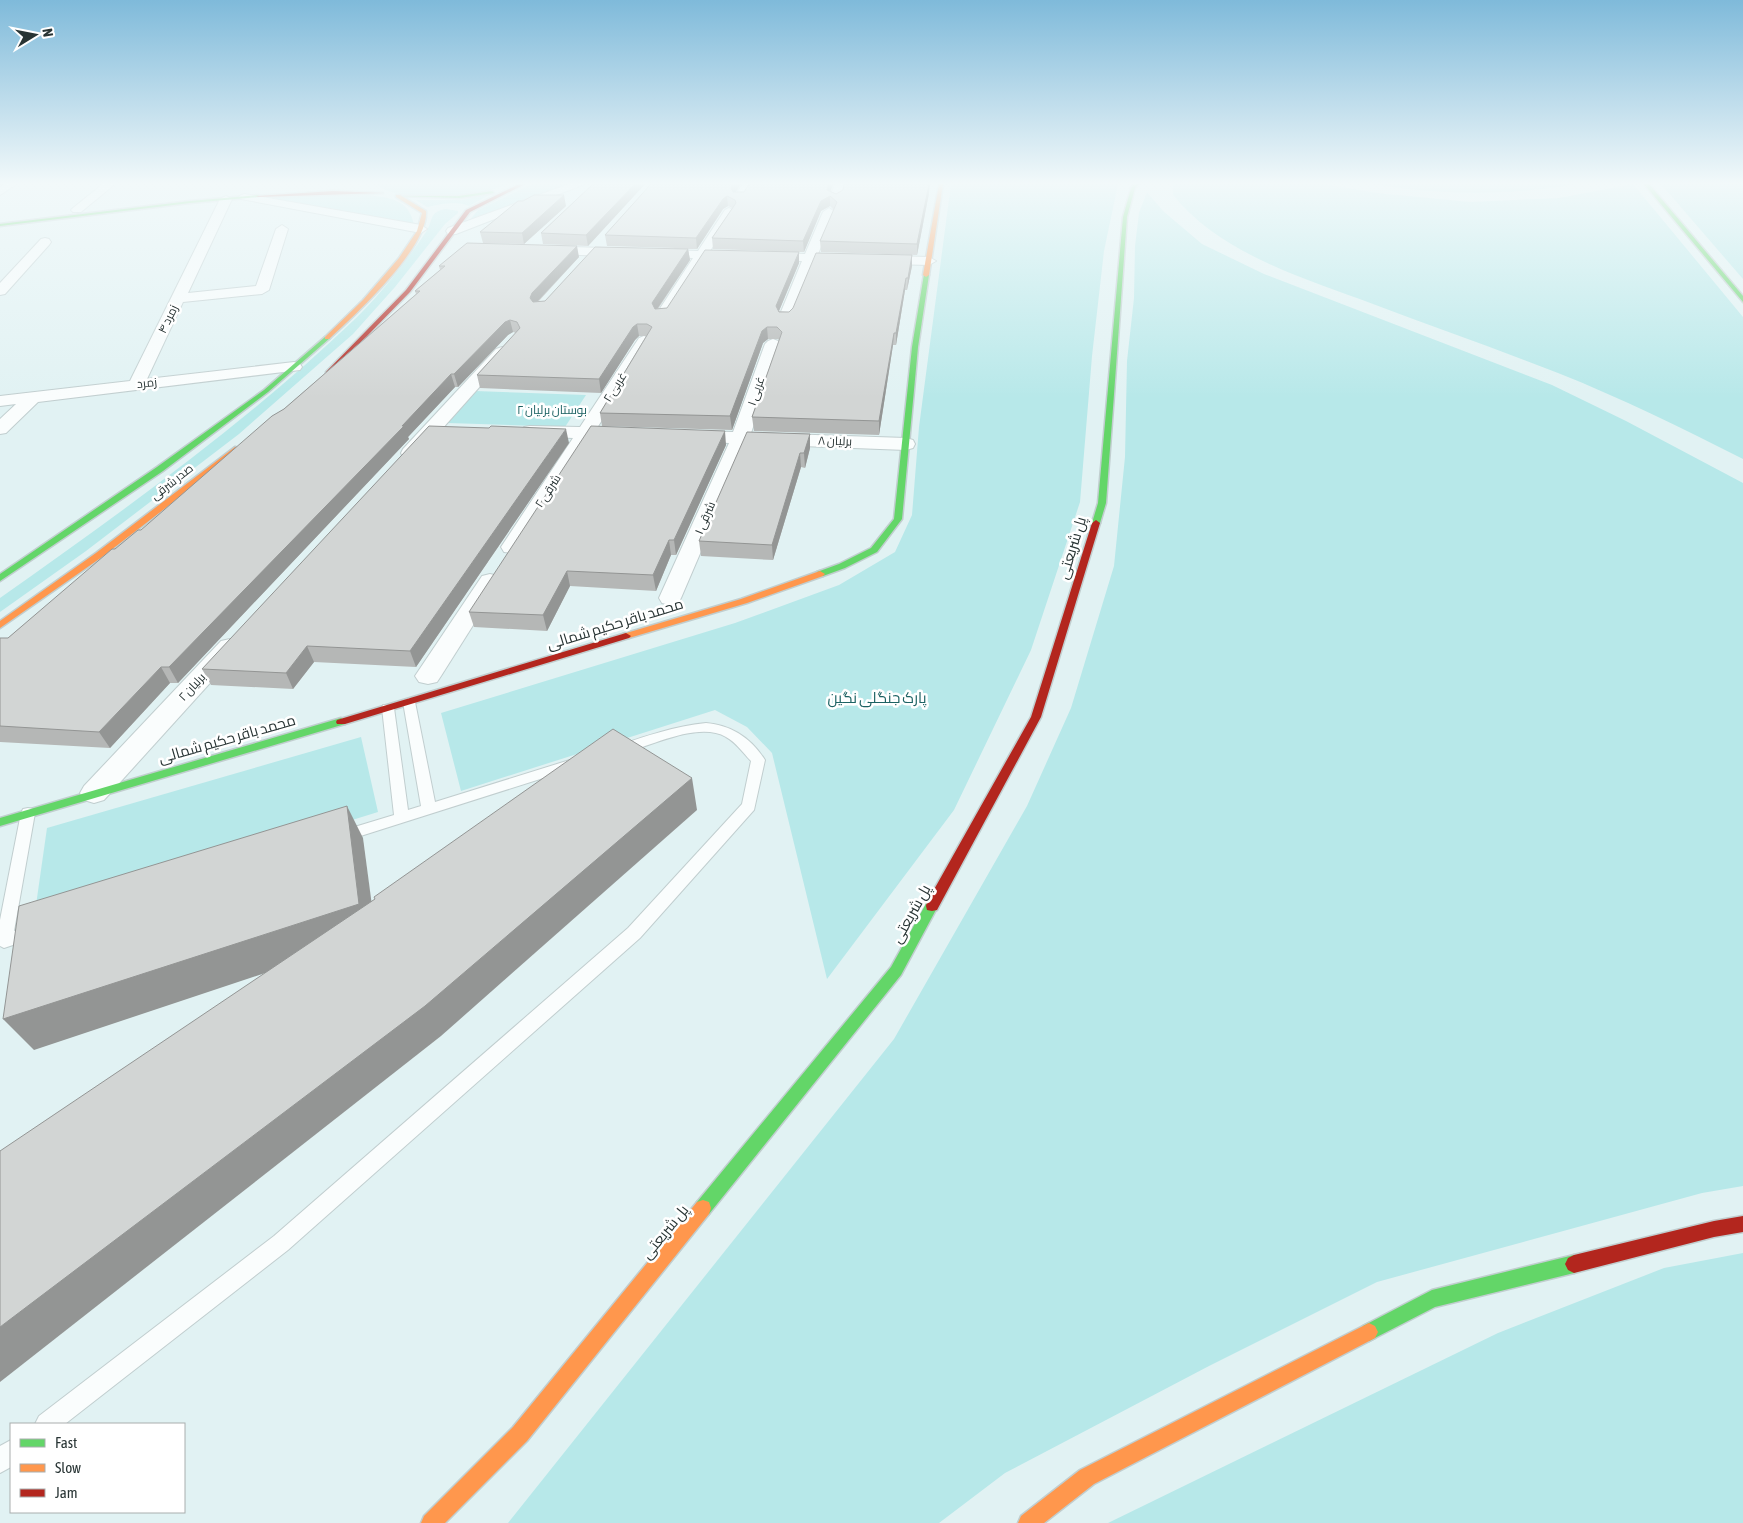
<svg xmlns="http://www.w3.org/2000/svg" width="1743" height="1523" viewBox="0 0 1743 1523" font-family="'Asap Condensed',Cairo,sans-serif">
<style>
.green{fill:#b7e8e9}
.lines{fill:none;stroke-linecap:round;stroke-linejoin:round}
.lane-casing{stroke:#c1cecf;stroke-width:2}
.street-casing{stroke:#c1cecf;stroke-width:2}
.fast-casing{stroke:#c1cecf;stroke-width:3}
.slow-casing{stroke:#c1cecf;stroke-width:3}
.jam-casing{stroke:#c1cecf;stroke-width:3}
.lane{fill:#fafdfd;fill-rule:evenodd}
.street{fill:#fafdfd;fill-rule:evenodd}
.fast{fill:#63d668;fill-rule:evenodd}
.slow{fill:#ff974d;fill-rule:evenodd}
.jam{fill:#b3261e;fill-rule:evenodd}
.wall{fill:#b5b7b6;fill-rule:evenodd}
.shaded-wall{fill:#939594}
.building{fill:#d2d5d4;stroke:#939594}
.labels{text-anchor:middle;stroke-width:5;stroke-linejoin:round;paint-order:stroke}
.far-street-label{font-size:12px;fill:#283434;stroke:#fff}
.far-park-label{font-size:12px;fill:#1c6263;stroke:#fff}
.street-label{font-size:15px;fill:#283434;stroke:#fff}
.park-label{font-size:15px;fill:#1c6263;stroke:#fff}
</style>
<rect width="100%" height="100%" fill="#e1f2f3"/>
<!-- green -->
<g class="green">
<path d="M377 184H508C500 187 491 190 482 192 462 196 389 201 377 184Z"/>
<path d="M532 184H568L469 221 478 210Z"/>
<path d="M951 184H1118L1104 251 1092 356 1080 502 1031 650 954 810 827 979 772 753 747 727 715 710 461 791 441 713 735 623 839 585 895 552 912 515 919 427Z"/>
<path d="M1173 184H1324L1377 193 1470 202 1559 198 1633 184 1743 317V459C1682 428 1621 398 1558 373 1497 349 1434 327 1373 304 1303 278 1221 254 1173 195Z"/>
<path d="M1372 184H1576C1509 196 1439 195 1372 184Z"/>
<path d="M1661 184H1743V279Z"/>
<path d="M1147 192 1163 211 1202 244 1264 274 1552 385 1626 421 1743 483V1186L1702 1193 1377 1282 1209 1366 1005 1473 939 1523H508L894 1039 1027 806 1071 708 1114 566 1125 457 1127 361 1134 298 1135 246 1139 213Z"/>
<path d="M491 194 469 206C457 200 440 204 427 207L416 200H461Z"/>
<path d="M368 195C390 198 409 199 414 225L261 197Z"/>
<path d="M446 209 458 211V213L445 224 395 287 353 334 239 434 86 551 0 612V598C123 511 245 424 354 320 382 293 404 264 426 232 434 220 428 212 446 209Z"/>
<path d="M475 391 586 395 565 427 448 423Z"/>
<path d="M361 737 378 812 34 919 47 828Z"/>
<path d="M1743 1253V1523H1108L1498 1333 1664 1268Z"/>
</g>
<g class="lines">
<defs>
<g id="lane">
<path d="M409 698 415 702 435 802 573 759 578 761 580 764 578 767 348 840 343 841 338 840 336 836 338 832 394 815 382 708 383 705H393L394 708 408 810 421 806 403 702Z"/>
<path d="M706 723C731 725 751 738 765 760L754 810 640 938 288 1250 65 1424H35L39 1416 274 1236 628 928 742 804 751 761C743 753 736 742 726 737 699 721 650 746 622 754L617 752 615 749 617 746C646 736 675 726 706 723Z"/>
<path d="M28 808 33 809 35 813 14 931 31 925 37 927 39 932 37 937 4 948 0 946V920L21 813 23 809Z"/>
<path d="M11 1440V1467L0 1473V1446Z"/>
</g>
<g id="street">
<path d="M4 184H17L0 195V187Z"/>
<path d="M103 184H115L81 212H73L71 210 73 208Z"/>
<path d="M569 184H585L456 234H448L446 231 448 228Z"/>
<path d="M743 184H754L743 201H735L733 199Z"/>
<path d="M835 184H846L841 199 835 202 829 199Z"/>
<path d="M245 194 421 225 427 229 421 233 241 199 239 197 241 195Z"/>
<path d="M226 196 232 199 188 293 256 286 276 229 282 225 288 229 269 290 262 294 183 302 147 379 294 362 300 364 302 367 300 370 38 402 6 433 0 434V419L16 404 0 406V396L130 381 220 199Z"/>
<path d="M729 208 735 212 710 251 805 254 823 212 829 208 835 212 818 254 929 257 936 261 929 265 815 262 792 319 790 322H780L778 319 802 261 706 259 671 313H661L659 310 693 258 540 254 534 250 540 246 698 251 725 210Z"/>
<path d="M45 238 49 239 51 242 49 245 5 294 0 295V283L41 239Z"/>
<path d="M644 336 649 338 652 341 597 428 630 430 633 434 630 438 624 439 591 438 520 552 512 553 504 552 501 547 573 438 530 436 524 435 521 431 524 427 530 426 580 427 639 338Z"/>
<path d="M773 339 778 341 781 344 751 433 906 438 913 440 915 444 913 448 906 450 747 444 681 598 678 603 670 605 662 603 659 598 729 443 687 441 681 440 678 436 681 432 687 431 733 432 765 344 768 341Z"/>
<path d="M502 347 508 349 510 352 508 355 417 457 410 459 403 457 401 453 403 449 496 349Z"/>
<path d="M490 574 498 576 501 581 441 676 437 682 428 684 419 682 415 676 482 576Z"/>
<path d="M230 639 239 641 242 646 239 651 104 800 94 803 84 800 80 793 84 786 221 641Z"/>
</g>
<g id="fast">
<path d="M1134 184H1139L1135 188 1127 217 1106 503 1100 523 1096 526 1092 523 1098 503 1123 217 1131 188Z"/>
<path d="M1644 184H1649L1743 296V302Z"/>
<path d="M492 191 494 193 459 198 398 196H459Z"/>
<path d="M258 195 260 197 190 203 0 226V224L190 201Z"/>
<path d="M924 274 929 275 918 347 902 519 877 552 845 568 823 576H817V572L839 564 871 548 894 519 912 347Z"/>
<path d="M325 337 330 338 268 392 163 471 0 581V574L157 467 264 390Z"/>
<path d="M341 718 346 722 345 724 0 826V818Z"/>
<path d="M932 901 937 902 938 906 901 975 709 1214 703 1216 697 1214 695 1208 697 1202 891 967 927 902Z"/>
<path d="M1574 1255 1580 1258 1583 1264 1580 1270 1574 1273 1435 1307 1369 1341 1363 1338 1360 1332 1363 1326 1432 1290Z"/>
</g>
<g id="slow">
<path d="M939 184H943L929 275 926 277 923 275Z"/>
<path d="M396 195H400L426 211C429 247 355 315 329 339H325V337L363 300 399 258 417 231 422 213 396 197Z"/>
<path d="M235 447 242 449 102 557 0 628V621L96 553Z"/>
<path d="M820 571 825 574 823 576 747 603 629 638H623L621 636 623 634 741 599Z"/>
<path d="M703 1200 709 1202 711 1208 709 1214 527 1441 445 1523H421L424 1516 513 1427 697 1202Z"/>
<path d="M1369 1323 1375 1326 1378 1332 1375 1338 1094 1484 1044 1523H1018L1021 1516 1080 1470Z"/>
</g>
<g id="jam">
<path d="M519 184 523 185 470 212 410 292 330 374H326V372L406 290 466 210Z"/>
<path d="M333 191 383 193 258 197 256 196Z"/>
<path d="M1096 520 1100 523 1041 717 937 910 932 911 927 910 926 906 927 902 1031 717 1092 523Z"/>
<path d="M626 633 631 636 629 638 345 724H337L336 722 337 720Z"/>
<path d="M1743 1216V1232L1714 1237 1574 1273 1568 1270 1565 1264 1568 1258 1574 1255 1714 1221Z"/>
</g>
</defs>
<!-- lane casing -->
<use href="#lane" class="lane-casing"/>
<!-- street casing -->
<use href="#street" class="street-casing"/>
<!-- fast casing -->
<use href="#fast" class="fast-casing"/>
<!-- slow casing -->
<use href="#slow" class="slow-casing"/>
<!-- jam casing -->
<use href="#jam" class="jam-casing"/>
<!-- lane -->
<use href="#lane" class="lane"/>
<!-- street -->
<use href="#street" class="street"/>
<!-- fast -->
<use href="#fast" class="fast"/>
<!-- slow -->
<use href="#slow" class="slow"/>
<!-- jam -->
<use href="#jam" class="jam"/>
</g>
<!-- wall -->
<g class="wall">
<path d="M593 184H645L588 246 543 244 541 233Z"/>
<path d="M651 184H741L736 192H744L749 184H833L831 191 836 194 929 193 917 255 821 252 820 241 834 210 830 206 821 211 804 252H799V263L779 311 789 312 912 255V266L907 290H905L896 345H893L879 435 754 431 752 417 779 340 778 339H768L763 343 732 430 602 426 600 413 646 336H639L635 340 601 393 480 388 477 375 516 333 513 332 508 335 458 387H455L408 437 409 439 178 683H170L110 748 0 742V638H8L115 549 141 530 284 409 416 294 415 291 440 270 439 266 579 257 538 302 545 301 675 248 607 246 605 235ZM728 206 732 208 712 238 713 249 772 251 667 308 658 309 690 260 688 249H697L723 209Z"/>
<path d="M523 201 566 206 524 244 483 243 480 232Z"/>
<path d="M810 434V448L805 468 801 467 773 560 701 556 699 541Z"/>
<path d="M569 443 416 667 314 662 293 689 211 685 202 669Z"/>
<path d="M726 445 676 555H671L656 591 570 586 547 631 474 627 469 612Z"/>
</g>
<!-- shaded-wall -->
<g class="shaded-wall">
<path d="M635 184H645L588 246 586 235Z"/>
<path d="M733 184H741L731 198V188Z"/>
<path d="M829 184H833L828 197 830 196V206L821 211 804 252 803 241Z"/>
<path d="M929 184H930L929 193 917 255V244Z"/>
<path d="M564 195 566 206 524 244 522 233Z"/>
<path d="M727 196 728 206 723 209 697 249 696 238 723 199Z"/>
<path d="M577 246 579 257 534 305 530 298 532 293Z"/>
<path d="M688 249 690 260 653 315 652 303Z"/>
<path d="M799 252V263L776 318V306Z"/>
<path d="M912 255V266L907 290 908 278Z"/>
<path d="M906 278 905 290 896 345V333Z"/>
<path d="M510 320 513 332 508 335 458 387 454 374 505 322Z"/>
<path d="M637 324 639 336 635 340 601 393 599 379 633 327Z"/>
<path d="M767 327 768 339 763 343 732 430 730 416 762 331Z"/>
<path d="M894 333 893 345 879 435V421Z"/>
<path d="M451 374 455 387 408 437 409 439 178 683 169 667Z"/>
<path d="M566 429 569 443 416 667 410 651Z"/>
<path d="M725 431 726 445 676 555 674 540Z"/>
<path d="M810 434V448L805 468 804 453Z"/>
<path d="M800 453 801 467 773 560 772 545Z"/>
<path d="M669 540 671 555 656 591 653 575Z"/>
<path d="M567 571 570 586 547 631 543 615Z"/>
<path d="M307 646 314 662 293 689 286 673Z"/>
<path d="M161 667 170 683 110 748 99 732Z"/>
<path d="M692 778 697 810 441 1036 0 1382V1327Z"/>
<path d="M347 806 363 838 376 936 34 1050 3 1019Z"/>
</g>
<!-- building -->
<g class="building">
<path d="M593 184H635L586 235 541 233Z"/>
<path d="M651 184H733L731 188 733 192H744L749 184H829L827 190 836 194 843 190 844 184H929L917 244 820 241 837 202 830 196 821 201 803 241 712 238 736 203 735 200 727 196 723 199 696 238 605 235Z"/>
<path d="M534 195H564L522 233 480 232 518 201H523Z"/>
<path d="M467 243 577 246 532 293 530 298 533 302 545 301 595 247 688 249 652 303 655 309 667 308 705 250 799 252 776 306 779 312H789L793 308 816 253 912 255 908 278H906L896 333H894L879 421 752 417 782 332 777 327H767L762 331 730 416 600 413 652 327 647 324H637L633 327 599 379 477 375 520 328 517 322 510 320 505 322 454 374H451L402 426H404L169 667H161L99 732 0 726V638H8L112 549H115L138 530H141L272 416 284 409 420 291H415L445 266H439Z"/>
<path d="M429 426 489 428 491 426 566 429 410 651 307 646 286 673 202 669Z"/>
<path d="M591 426 725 431 674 540H669L653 575 567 571 543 615 469 612Z"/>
<path d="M747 432 810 434 804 453H800L772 545 699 541Z"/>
<path d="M613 729 692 778 425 1006 0 1327V1151L375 899 374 897Z"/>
<path d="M347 806 359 904 3 1019 19 906Z"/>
</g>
<!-- sky -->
<linearGradient id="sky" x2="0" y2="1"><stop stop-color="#7fbada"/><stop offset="0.46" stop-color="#f2f9fa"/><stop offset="1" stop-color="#f2f9fa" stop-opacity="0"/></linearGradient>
<rect width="1743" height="398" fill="url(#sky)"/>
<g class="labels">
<!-- far-street labels -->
<g class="far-street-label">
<text transform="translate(168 319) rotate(-64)" y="4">زمرد ۴</text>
<text transform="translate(147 383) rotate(-6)" y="4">زمرد</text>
<text transform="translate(615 387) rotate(-58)" y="4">۲ غربی</text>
<text transform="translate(756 391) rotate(-71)" y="4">۱ غربی</text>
<text transform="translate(835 441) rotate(2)" y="4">برلیان ۸</text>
<text transform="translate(172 482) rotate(-38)" y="4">صدر شرقی</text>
<text transform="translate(548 491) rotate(-57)" y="4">۲ شرقی</text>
<text transform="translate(705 518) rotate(-67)" y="4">۱ شرقی</text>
<text transform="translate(192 687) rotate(-47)" y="4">برلیان ۲</text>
</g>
<!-- far-park labels -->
<g class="far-park-label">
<text x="552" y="414">بوستان برلیان ۲</text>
</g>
<!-- street labels -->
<g class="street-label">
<text transform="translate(1072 548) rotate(-73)" y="5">پل شریعتی</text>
<text transform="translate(615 624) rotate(-17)" y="5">محمد باقر حکیم شمالی</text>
<text transform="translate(227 739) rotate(-16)" y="5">محمد باقر حکیم شمالی</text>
<text transform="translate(911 914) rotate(-61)" y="5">پل شریعتی</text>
<text transform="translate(665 1232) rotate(-51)" y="5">پل شریعتی</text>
</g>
<!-- park labels -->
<g class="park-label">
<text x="877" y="703">پارک جنگلی نگین</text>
</g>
</g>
<!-- legend -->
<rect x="10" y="1423" width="175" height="90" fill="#ffffff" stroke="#a9aeae"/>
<rect x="20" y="1439" width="25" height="8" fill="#63d668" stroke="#a9aeae"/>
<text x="55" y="1448" font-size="15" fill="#283434">Fast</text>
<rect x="20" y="1464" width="25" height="8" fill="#ff974d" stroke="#a9aeae"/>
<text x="55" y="1473" font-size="15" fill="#283434">Slow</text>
<rect x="20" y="1489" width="25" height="8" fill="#b3261e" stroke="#a9aeae"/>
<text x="55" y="1498" font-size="15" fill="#283434">Jam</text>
<!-- north arrow -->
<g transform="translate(35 35) rotate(80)" stroke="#ffffff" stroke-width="4" paint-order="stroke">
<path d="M0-4L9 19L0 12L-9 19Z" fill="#283434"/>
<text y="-8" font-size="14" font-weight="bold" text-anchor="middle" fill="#283434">N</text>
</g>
</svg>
